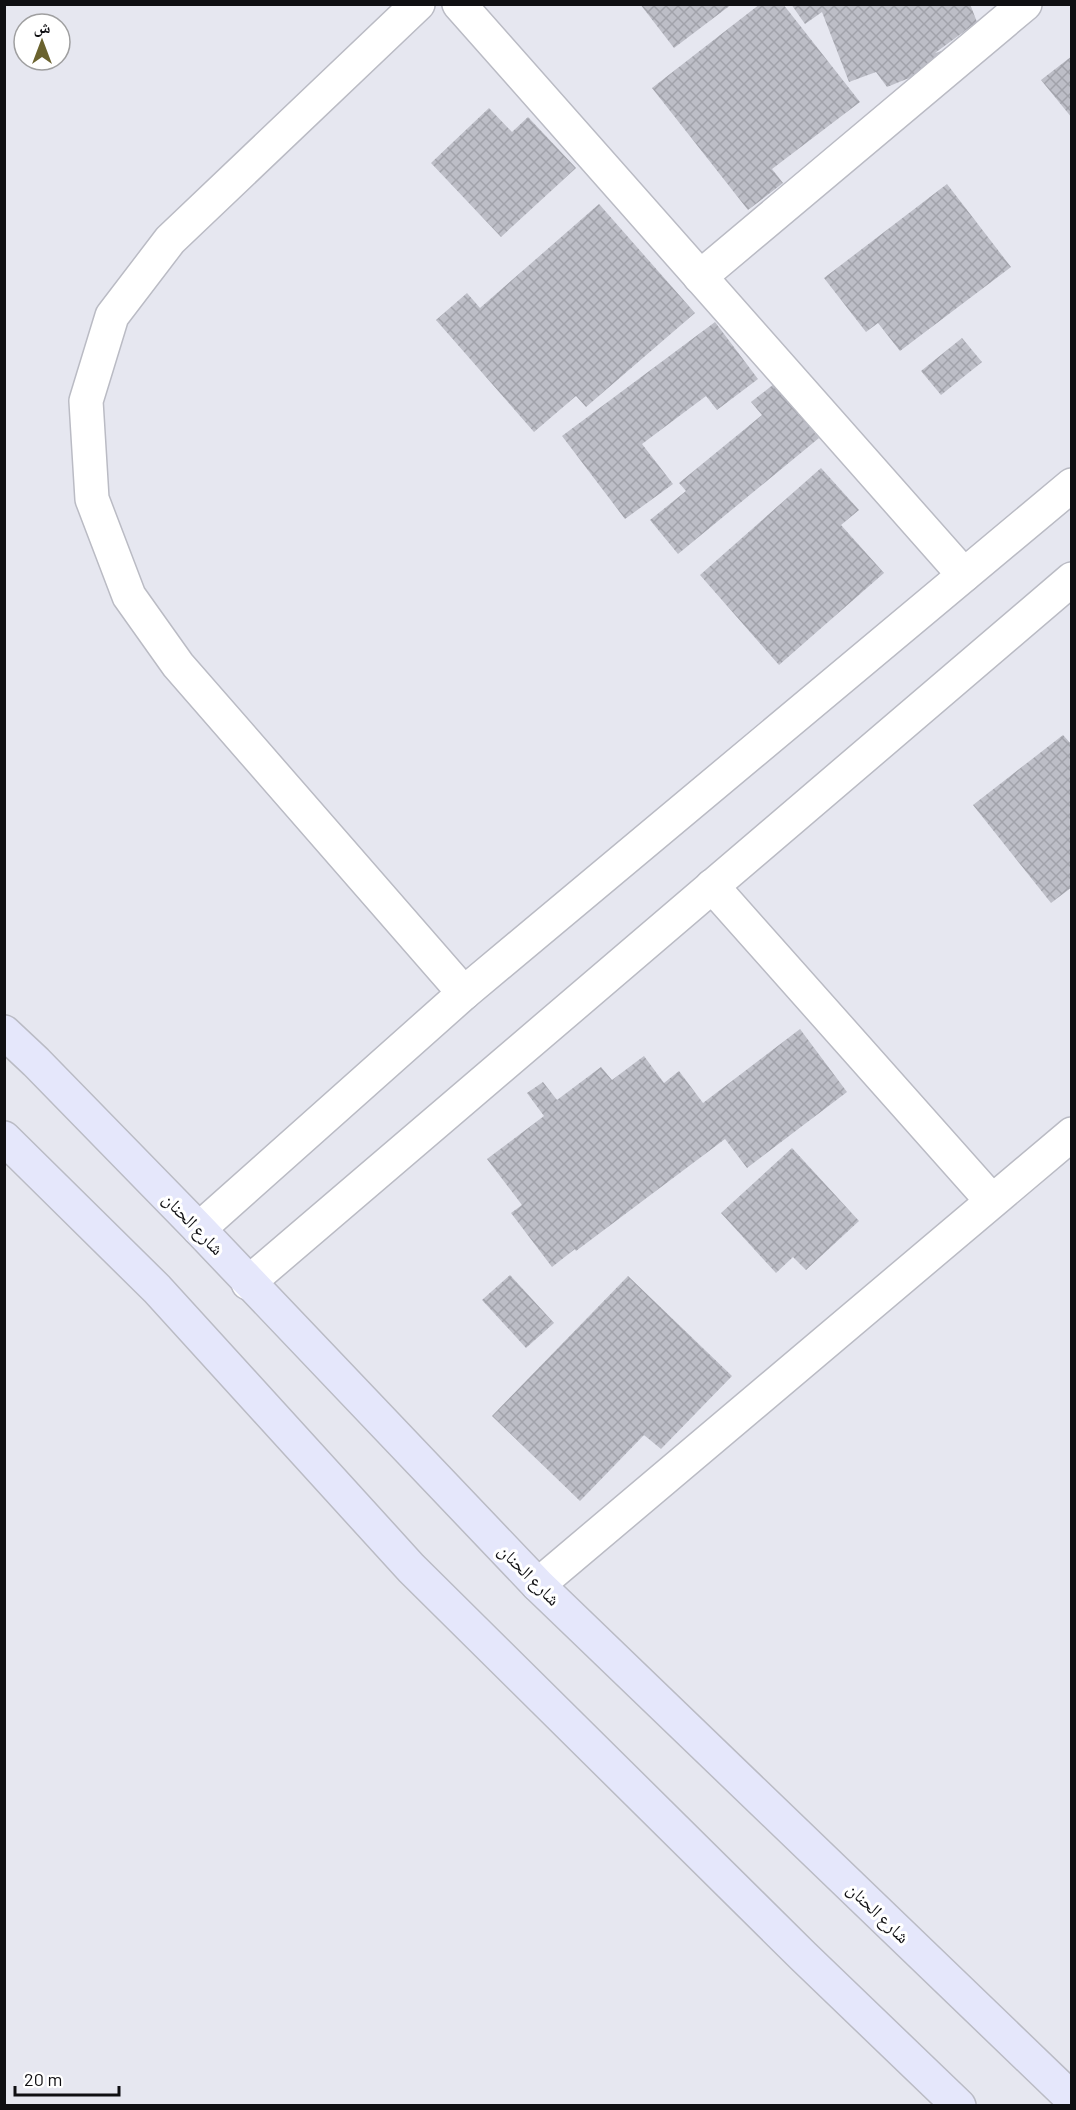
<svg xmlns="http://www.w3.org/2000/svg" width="1076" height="2110" viewBox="0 0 1076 2110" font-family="Barlow,'Noto Naskh Arabic',sans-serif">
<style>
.building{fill:url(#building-cross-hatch)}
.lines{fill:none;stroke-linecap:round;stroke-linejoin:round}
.minor-casing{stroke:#babbc4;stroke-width:36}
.secondary-casing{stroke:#babbc4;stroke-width:36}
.minor{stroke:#fff;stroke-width:33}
.secondary{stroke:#e5e7fb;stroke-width:33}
.labels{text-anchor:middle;stroke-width:6;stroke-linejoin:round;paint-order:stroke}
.street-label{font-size:18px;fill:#0f0f12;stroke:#fff}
</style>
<defs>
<pattern id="building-cross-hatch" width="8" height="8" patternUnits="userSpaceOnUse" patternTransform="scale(1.5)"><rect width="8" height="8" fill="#bdbec7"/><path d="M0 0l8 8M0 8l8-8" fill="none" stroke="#a1a2aa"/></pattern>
</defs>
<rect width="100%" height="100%" fill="#e6e7f0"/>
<!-- building -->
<g class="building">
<path d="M640 4H732L674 48Z"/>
<path d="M760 4H783L860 102 772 169 783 183 748 210 652 88Z"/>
<path d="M791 4H970L977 22 935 53 949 49 909 78 887 87 876 72 849 82 822 12 805 24Z"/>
<path d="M1072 56V118L1041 80Z"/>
<path d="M489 108 512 132 528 117 576 168 501 237 431 163Z"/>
<path d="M947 184 1011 267 900 351 878 323 866 332 824 278Z"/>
<path d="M599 204 695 313 586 407 576 396 534 432 436 320 467 293 480 308Z"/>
<path d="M715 322 758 379 717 410 706 396 642 444 673 484 625 519 562 436Z"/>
<path d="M962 338 982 362 941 395 921 371Z"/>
<path d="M774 384 819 438 678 554 650 520 686 491 679 483 762 415 751 402Z"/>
<path d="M821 468 859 510 841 525 884 573 779 665 700 575Z"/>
<path d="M1063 735 1072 745V887L1051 903 973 805Z"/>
<path d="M800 1029 847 1092 747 1168 725 1139 576 1251 575 1249 552 1267 511 1213 522 1205 487 1159 544 1116 527 1093 543 1082 557 1100 601 1067 612 1080 644 1056 664 1083 679 1071 703 1103Z"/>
<path d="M792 1148 859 1221 806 1270 793 1257 776 1273 721 1213Z"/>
<path d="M510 1275 554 1323 526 1348 482 1300Z"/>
<path d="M628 1276 732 1376 661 1449 644 1435 580 1501 492 1416Z"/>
</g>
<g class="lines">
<defs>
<g id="minor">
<path d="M418 4 170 240 112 316 86 401 92 499 129 596 178 665 464 993"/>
<path d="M459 4 964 575"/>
<path d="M700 277 1025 4"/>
<path d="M712 886 992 1201"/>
<path d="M199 1229 464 993 1072 485"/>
<path d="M248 1283 1072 579"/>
<path d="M538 1585 1072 1134"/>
</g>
<g id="secondary">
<path d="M4 1032 36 1062 199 1229 538 1585 1072 2099"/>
<path d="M4 1138 157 1289 411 1568 803 1956 959 2106"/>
</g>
</defs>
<!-- minor casing -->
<use href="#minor" class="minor-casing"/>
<!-- secondary casing -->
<use href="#secondary" class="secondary-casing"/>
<!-- minor -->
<use href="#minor" class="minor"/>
<!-- secondary -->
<use href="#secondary" class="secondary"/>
</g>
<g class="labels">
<!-- street labels -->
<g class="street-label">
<text transform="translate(193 1224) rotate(46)" y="6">شارع الحنان</text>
<text transform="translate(529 1575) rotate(45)" y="6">شارع الحنان</text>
<text transform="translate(878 1913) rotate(44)" y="6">شارع الحنان</text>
</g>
</g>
<!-- border -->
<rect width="1076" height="2110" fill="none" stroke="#0f0f12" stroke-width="12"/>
<!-- north arrow -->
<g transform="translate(42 42)"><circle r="28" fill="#ffffff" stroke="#9f9fa0" stroke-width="1.5"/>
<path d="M0-4.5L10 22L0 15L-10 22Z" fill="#6a622e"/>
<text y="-9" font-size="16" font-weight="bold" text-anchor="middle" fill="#0f0f12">ش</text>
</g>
<!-- scale -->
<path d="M15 2086v9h104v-9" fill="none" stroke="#0f0f12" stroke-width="3"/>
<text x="24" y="2086" font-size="18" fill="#0f0f12" stroke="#ffffff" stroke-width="4.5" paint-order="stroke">20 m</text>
</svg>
